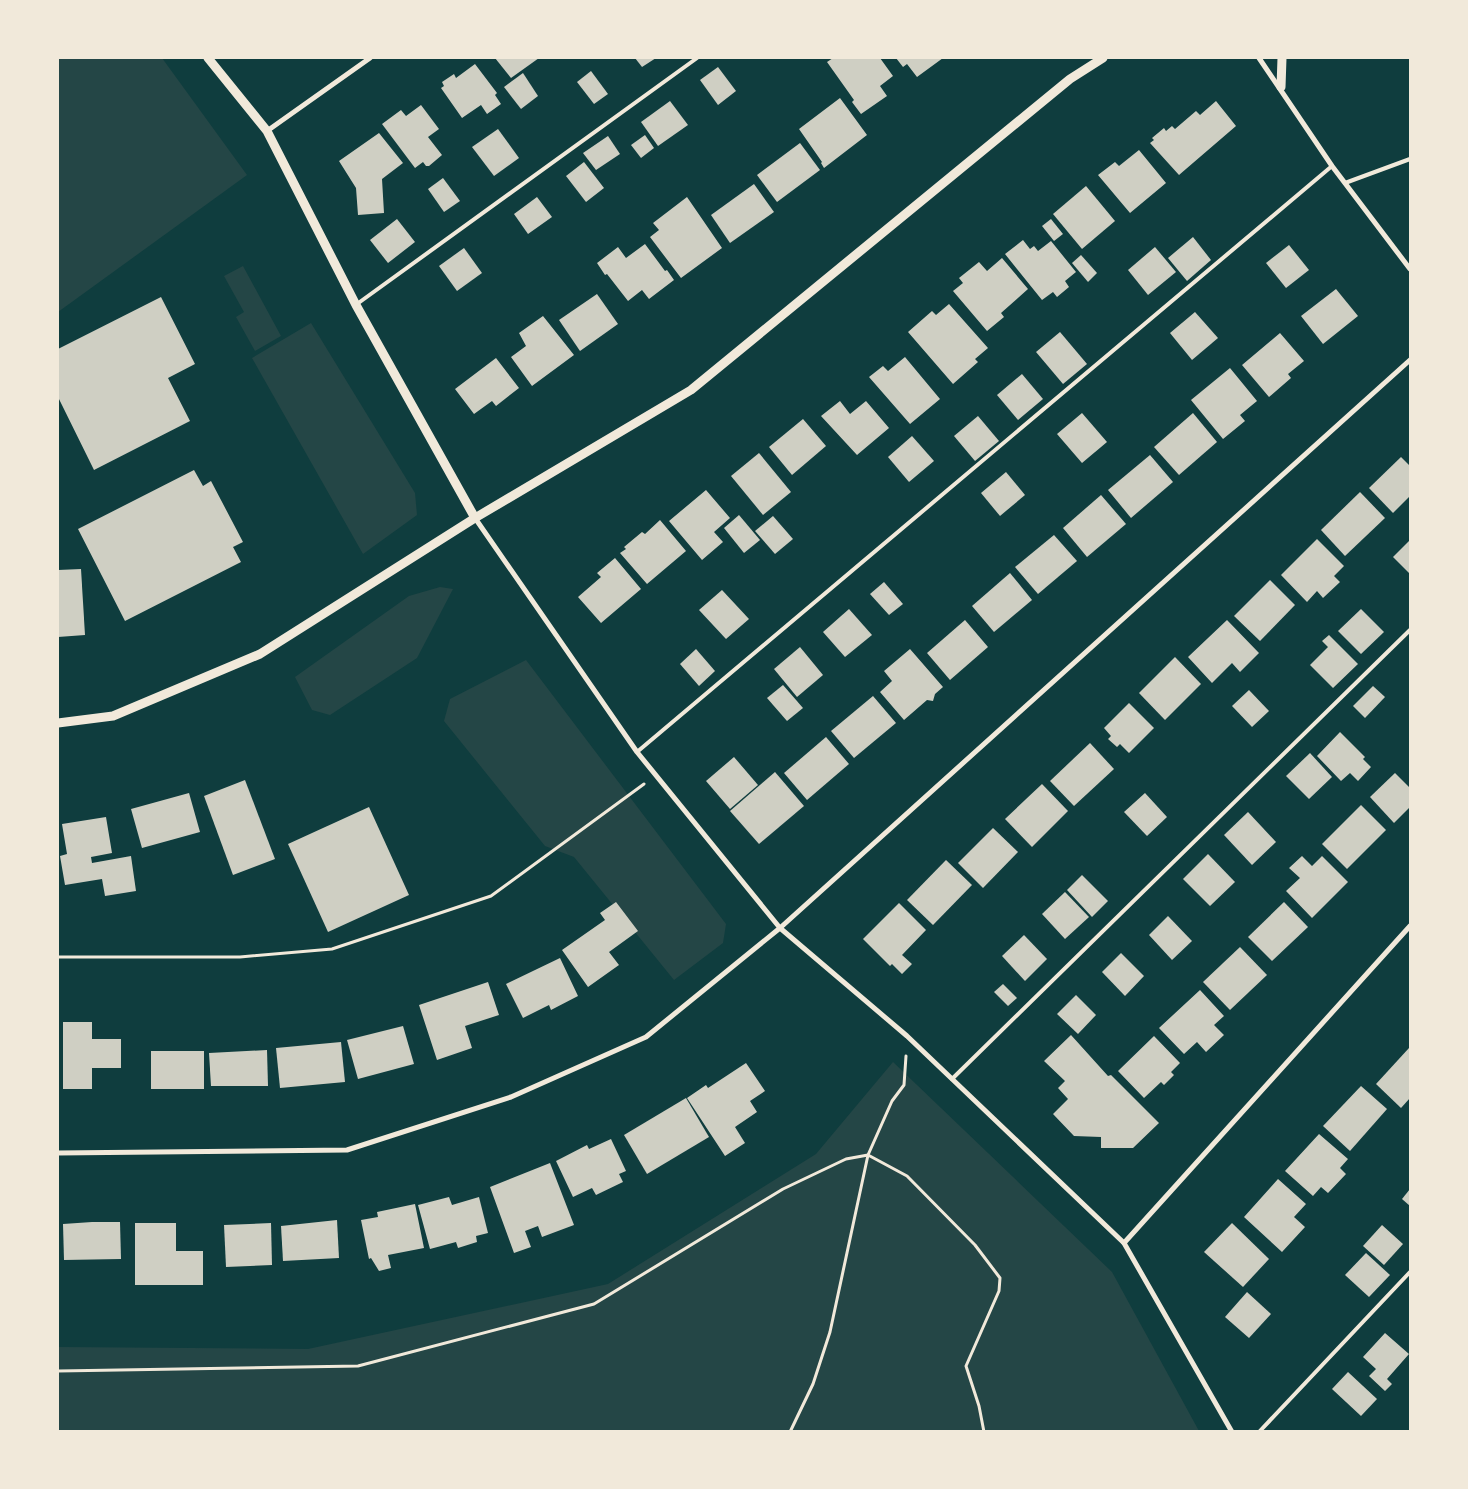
<svg xmlns="http://www.w3.org/2000/svg" width="1468" height="1489" viewBox="0 0 1468 1489" font-family="'PT Sans',sans-serif">
<style>
.green{fill:#244646}
.building{fill:#cfcfc3}
.lines{fill:none;stroke-linecap:round;stroke-linejoin:round}
.path{stroke:#f1e9da;stroke-width:3}
.service{stroke:#f1e9da;stroke-width:4}
.minor{stroke:#f1e9da;stroke-width:5}
.tertiary{stroke:#f1e9da;stroke-width:9}
</style>
<rect width="100%" height="100%" fill="#0f3d3e"/>
<!-- green -->
<g class="green">
<path d="M58 58H162L247 175 58 312Z"/>
<path d="M243 266 281 336 255 351 236 317 244 312 224 276Z"/>
<path d="M311 323 415 493 417 515 363 554 252 358Z"/>
<path d="M440 587 453 589 417 658 330 715 312 710 295 677 409 596Z"/>
<path d="M526 660 726 924 723 943 674 980 574 857 545 846 444 721 450 699Z"/>
<path d="M893 1062 1112 1272 1199 1431 58 1432V1347L308 1349 608 1284 816 1154Z"/>
</g>
<!-- building -->
<g class="building">
<path d="M495 58H539L511 78Z"/>
<path d="M635 58H656L642 67Z"/>
<path d="M833 58H880L893 76 880 86 887 96 861 114 852 102 854 100 827 62Z"/>
<path d="M896 58H943L917 77 907 64 903 67Z"/>
<path d="M475 64 497 93 495 95 501 104 487 114 481 105 462 118 441 88 444 86 442 82 454 74 456 78Z"/>
<path d="M718 67 736 91 718 105 700 80Z"/>
<path d="M591 71 608 94 594 104 577 82Z"/>
<path d="M523 73 538 96 521 109 504 87Z"/>
<path d="M840 98 867 135 824 168 821 163 822 162 799 129Z"/>
<path d="M670 101 688 125 658 146 641 122Z"/>
<path d="M1216 101 1236 126 1179 175 1150 143 1154 140 1152 138 1164 128 1166 131 1172 126 1175 129 1196 111 1200 115Z"/>
<path d="M421 105 439 129 428 137 442 155 429 166H426L423 162 415 168 382 124 401 110 406 116Z"/>
<path d="M498 129 519 158 494 176 472 147Z"/>
<path d="M379 133 403 163 382 179 384 213 358 215 356 188 339 161Z"/>
<path d="M645 135 654 148 641 158 631 145Z"/>
<path d="M608 136 620 154 596 170 583 153Z"/>
<path d="M800 143 820 170 777 202 757 175Z"/>
<path d="M1139 150 1166 183 1130 213 1098 175 1115 162 1119 166Z"/>
<path d="M584 162 604 188 586 202 566 176Z"/>
<path d="M443 178 460 201 444 212 428 189Z"/>
<path d="M754 184 774 212 730 243 711 215Z"/>
<path d="M1086 186 1115 221 1082 249 1053 214Z"/>
<path d="M537 197 552 217 528 234 514 214Z"/>
<path d="M687 197 722 248 681 278 650 237 659 230 653 223Z"/>
<path d="M397 219 415 242 388 263 370 240Z"/>
<path d="M1051 219 1063 234 1054 241 1042 226Z"/>
<path d="M1193 237 1211 260 1187 281 1168 258Z"/>
<path d="M1023 240 1030 249 1034 246 1038 251 1051 241 1076 272 1065 281 1069 287 1057 297 1053 292 1042 300 1005 254Z"/>
<path d="M645 244 665 271 667 270 674 280 649 299 642 290 628 301 607 274 605 275 597 263 618 247 626 258Z"/>
<path d="M1289 245 1309 270 1286 288 1266 263Z"/>
<path d="M1155 247 1176 272 1148 295 1128 270Z"/>
<path d="M464 248 482 273 457 291 439 266Z"/>
<path d="M1081 255 1097 273 1088 282 1072 263Z"/>
<path d="M1002 258 1028 289 1001 313 1004 317 987 331 953 291 963 283 959 278 979 262 987 271Z"/>
<path d="M1336 289 1358 316 1323 344 1301 316Z"/>
<path d="M597 294 618 324 580 351 559 320Z"/>
<path d="M161 297 195 364 168 378 190 421 94 470 58 397V349Z"/>
<path d="M949 304 988 348 975 359 978 362 953 384 908 332 932 311 936 315Z"/>
<path d="M1195 312 1218 338 1192 360 1170 333Z"/>
<path d="M543 316 574 355 532 386 511 357 526 346 519 333Z"/>
<path d="M1060 332 1087 364 1063 384 1036 352Z"/>
<path d="M1280 333 1304 361 1288 374 1291 378 1269 397 1242 365Z"/>
<path d="M905 357 940 399 910 424 869 377 883 366 888 371Z"/>
<path d="M496 358 519 388 496 406 492 401 474 414 455 389Z"/>
<path d="M1230 368 1257 401 1240 415 1245 421 1223 439 1191 400Z"/>
<path d="M1022 374 1043 399 1018 420 997 395Z"/>
<path d="M840 401 850 414 866 401 889 428 857 455 821 416Z"/>
<path d="M1082 413 1107 442 1082 463 1057 434Z"/>
<path d="M1193 413 1217 442 1179 475 1154 447Z"/>
<path d="M978 416 999 441 975 461 954 436Z"/>
<path d="M803 419 826 446 792 475 769 447Z"/>
<path d="M912 436 934 461 909 482 888 457Z"/>
<path d="M759 453 791 492 763 515 731 476Z"/>
<path d="M1150 455 1173 482 1131 518 1108 490Z"/>
<path d="M1401 457 1410 466V496L1393 513 1369 488Z"/>
<path d="M194 470 203 486 211 481 243 542 233 547 241 562 125 621 78 529Z"/>
<path d="M1006 472 1025 495 1000 516 981 493Z"/>
<path d="M706 490 730 518 714 532 723 542 702 560 669 521Z"/>
<path d="M1360 492 1385 518 1345 556 1321 530Z"/>
<path d="M1101 495 1126 524 1087 557 1063 528Z"/>
<path d="M739 515 760 540 744 553 724 528Z"/>
<path d="M773 516 793 539 775 554 755 531Z"/>
<path d="M660 520 686 551 647 584 620 553 626 549 624 547 642 532 645 534Z"/>
<path d="M1054 535 1077 561 1038 594 1015 567Z"/>
<path d="M1317 539 1344 566 1334 576 1340 582 1323 598 1317 591 1307 602 1281 575Z"/>
<path d="M1410 540V574L1393 557Z"/>
<path d="M615 558 641 589 601 623 578 597 601 577 597 573Z"/>
<path d="M81 569 85 635 58 637V570Z"/>
<path d="M1010 573 1032 600 994 632 972 606Z"/>
<path d="M1270 580 1295 605 1260 641 1234 616Z"/>
<path d="M884 582 903 604 889 615 870 594Z"/>
<path d="M722 590 749 619 726 639 699 610Z"/>
<path d="M849 609 872 635 845 657 823 632Z"/>
<path d="M1361 609 1384 632 1361 654 1338 631Z"/>
<path d="M965 620 988 647 950 680 927 653Z"/>
<path d="M1227 620 1259 653 1240 672 1232 663 1212 683 1188 657Z"/>
<path d="M1329 635 1358 664 1333 688 1310 665 1328 647 1322 641Z"/>
<path d="M800 647 823 675 797 697 774 669Z"/>
<path d="M696 649 715 671 699 686 680 664Z"/>
<path d="M910 649 943 687 935 694 933 701 927 700 904 720 880 692 892 681 884 671Z"/>
<path d="M1175 657 1201 684 1165 720 1139 693Z"/>
<path d="M783 685 803 708 787 721 767 698Z"/>
<path d="M1373 686 1385 697 1365 718 1353 706Z"/>
<path d="M1249 690 1269 711 1252 727 1232 706Z"/>
<path d="M873 696 896 723 854 758 831 731Z"/>
<path d="M1129 703 1154 728 1129 753 1120 744 1117 747 1108 739 1111 736 1104 728Z"/>
<path d="M1340 732 1365 757 1363 759 1371 767 1358 781 1350 773 1341 781 1317 756Z"/>
<path d="M826 737 849 764 807 800 784 773Z"/>
<path d="M1090 743 1114 769 1074 806 1050 781Z"/>
<path d="M1310 753 1332 777 1309 799 1286 776Z"/>
<path d="M734 757 758 785 730 809 706 781Z"/>
<path d="M775 772 804 806 759 844 730 811Z"/>
<path d="M1395 773 1410 788V807L1394 823 1370 797Z"/>
<path d="M245 780 275 859 233 875 204 796Z"/>
<path d="M1042 784 1068 811 1032 847 1005 819Z"/>
<path d="M189 793 200 832 142 848 131 809Z"/>
<path d="M1145 793 1167 817 1147 836 1124 812Z"/>
<path d="M1361 805 1386 830 1347 869 1322 844Z"/>
<path d="M369 807 409 895 328 932 288 844Z"/>
<path d="M1248 812 1276 842 1252 865 1224 835Z"/>
<path d="M106 817 112 853 91 857 92 863 131 856 136 891 105 896 102 879 65 885 60 856 67 854 62 824Z"/>
<path d="M993 828 1018 852 983 888 958 863Z"/>
<path d="M1208 854 1235 882 1210 906 1183 879Z"/>
<path d="M1302 856 1312 866 1322 856 1348 882 1312 918 1286 891 1300 878 1289 868Z"/>
<path d="M946 860 972 885 933 925 907 900Z"/>
<path d="M1082 875 1108 901 1092 917 1067 890Z"/>
<path d="M1065 892 1089 917 1065 939 1042 914Z"/>
<path d="M616 902 638 931 609 952 619 965 588 987 562 950 605 920 600 913Z"/>
<path d="M1284 902 1308 927 1272 961 1248 937Z"/>
<path d="M899 903 926 930 902 955 912 964 902 974 892 964 890 966 863 939Z"/>
<path d="M1168 916 1192 941 1172 960 1149 935Z"/>
<path d="M1024 935 1047 959 1025 981 1002 956Z"/>
<path d="M1240 947 1267 975 1230 1010 1203 982Z"/>
<path d="M1121 953 1144 976 1125 996 1102 972Z"/>
<path d="M560 958 578 996 551 1010 549 1005 523 1018 506 984Z"/>
<path d="M488 982 499 1015 465 1026 472 1048 437 1060 419 1005Z"/>
<path d="M1003 984 1017 998 1008 1006 994 992Z"/>
<path d="M1200 990 1224 1016 1214 1025 1224 1035 1206 1052 1197 1042 1184 1054 1159 1028Z"/>
<path d="M1076 995 1096 1015 1078 1034 1057 1014Z"/>
<path d="M63 1022H92V1039H121V1068H92V1089H63Z"/>
<path d="M403 1026 414 1064 358 1079 347 1040Z"/>
<path d="M1071 1035 1108 1076 1111 1075 1159 1123 1133 1148H1101V1137L1074 1136 1053 1114 1068 1099 1058 1088 1065 1081 1044 1061Z"/>
<path d="M1154 1036 1180 1063 1171 1072 1174 1075 1164 1085 1161 1082 1144 1098 1118 1071Z"/>
<path d="M341 1042 345 1082 280 1088 276 1048Z"/>
<path d="M1409 1048 1410 1098 1401 1108 1376 1084Z"/>
<path d="M267 1050 268 1086H211L209 1053Z"/>
<rect x="151" y="1051" width="53" height="38"/>
<path d="M746 1063 765 1091 750 1101 757 1112 735 1127 745 1143 725 1156 687 1098 706 1085 708 1088Z"/>
<path d="M1361 1086 1387 1109 1350 1151 1323 1126Z"/>
<path d="M686 1098 709 1137 647 1174 624 1135Z"/>
<path d="M1319 1134 1348 1159 1340 1168 1346 1174 1328 1193 1321 1187 1313 1196 1285 1171Z"/>
<path d="M611 1139 626 1171 619 1174 623 1182 596 1195 592 1188 573 1197 556 1161 587 1145 589 1149Z"/>
<path d="M550 1163 574 1225 542 1237 538 1226 525 1231 531 1247 514 1253 490 1187Z"/>
<path d="M1278 1179 1306 1204 1294 1217 1305 1227 1282 1252 1244 1217Z"/>
<path d="M1410 1189V1206L1402 1199Z"/>
<path d="M449 1197 452 1205 479 1197 488 1233 476 1236 477 1242 458 1248 456 1242 430 1249 418 1205Z"/>
<path d="M415 1204 424 1248 388 1255 391 1268 379 1271 371 1258 369 1259 361 1220 378 1217 377 1212Z"/>
<path d="M337 1220 339 1258 283 1261 281 1226Z"/>
<path d="M92 1222H120L121 1259 64 1260 63 1224Z"/>
<path d="M135 1223H176V1251H203V1285H135Z"/>
<path d="M271 1223 272 1265 226 1267 224 1225Z"/>
<path d="M1232 1223 1269 1259 1243 1287 1204 1252Z"/>
<path d="M1382 1225 1403 1244 1384 1265 1363 1246Z"/>
<path d="M1366 1253 1390 1275 1369 1297 1345 1275Z"/>
<path d="M1247 1292 1271 1314 1249 1338 1225 1317Z"/>
<path d="M1385 1333 1409 1354 1387 1379 1392 1384 1385 1391 1369 1376 1376 1369 1363 1357Z"/>
<path d="M1348 1372 1377 1399 1361 1416 1332 1389Z"/>
</g>
<g class="lines">
<!-- path -->
<g class="path">
<path d="M58 957H240L332 949 491 896 644 784"/>
<path d="M58 1371 358 1366 594 1304 783 1189 846 1159 868 1155 907 1176 975 1245 1000 1278 999 1291 966 1366 979 1406 984 1432"/>
<path d="M790 1432 813 1384 830 1332 868 1155 892 1101 904 1085 906 1056"/>
</g>
<!-- service -->
<g class="service">
<path d="M1345 183 1410 159"/>
<path d="M357 304 697 58"/>
<path d="M637 752 1332 166"/>
<path d="M952 1079 1410 630"/>
<path d="M1259 1432 1410 1272"/>
</g>
<!-- minor -->
<g class="minor">
<path d="M1259 58 1332 166 1410 269"/>
<path d="M267 131 370 58"/>
<path d="M475 518 637 752 780 928 907 1036 1124 1243 1232 1432"/>
<path d="M58 1153 347 1150 511 1097 646 1037 780 928 1410 360"/>
<path d="M1124 1243 1410 926"/>
</g>
<!-- tertiary -->
<g class="tertiary">
<path d="M208 58 267 131 356 305 475 518"/>
<path d="M1281 87 1282 58"/>
<path d="M58 723 113 716 260 654 475 518 691 390 1070 79 1103 58"/>
</g>
</g>
<!-- border -->
<rect width="1468" height="1489" fill="none" stroke="#f1e9da" stroke-width="118"/>
</svg>
